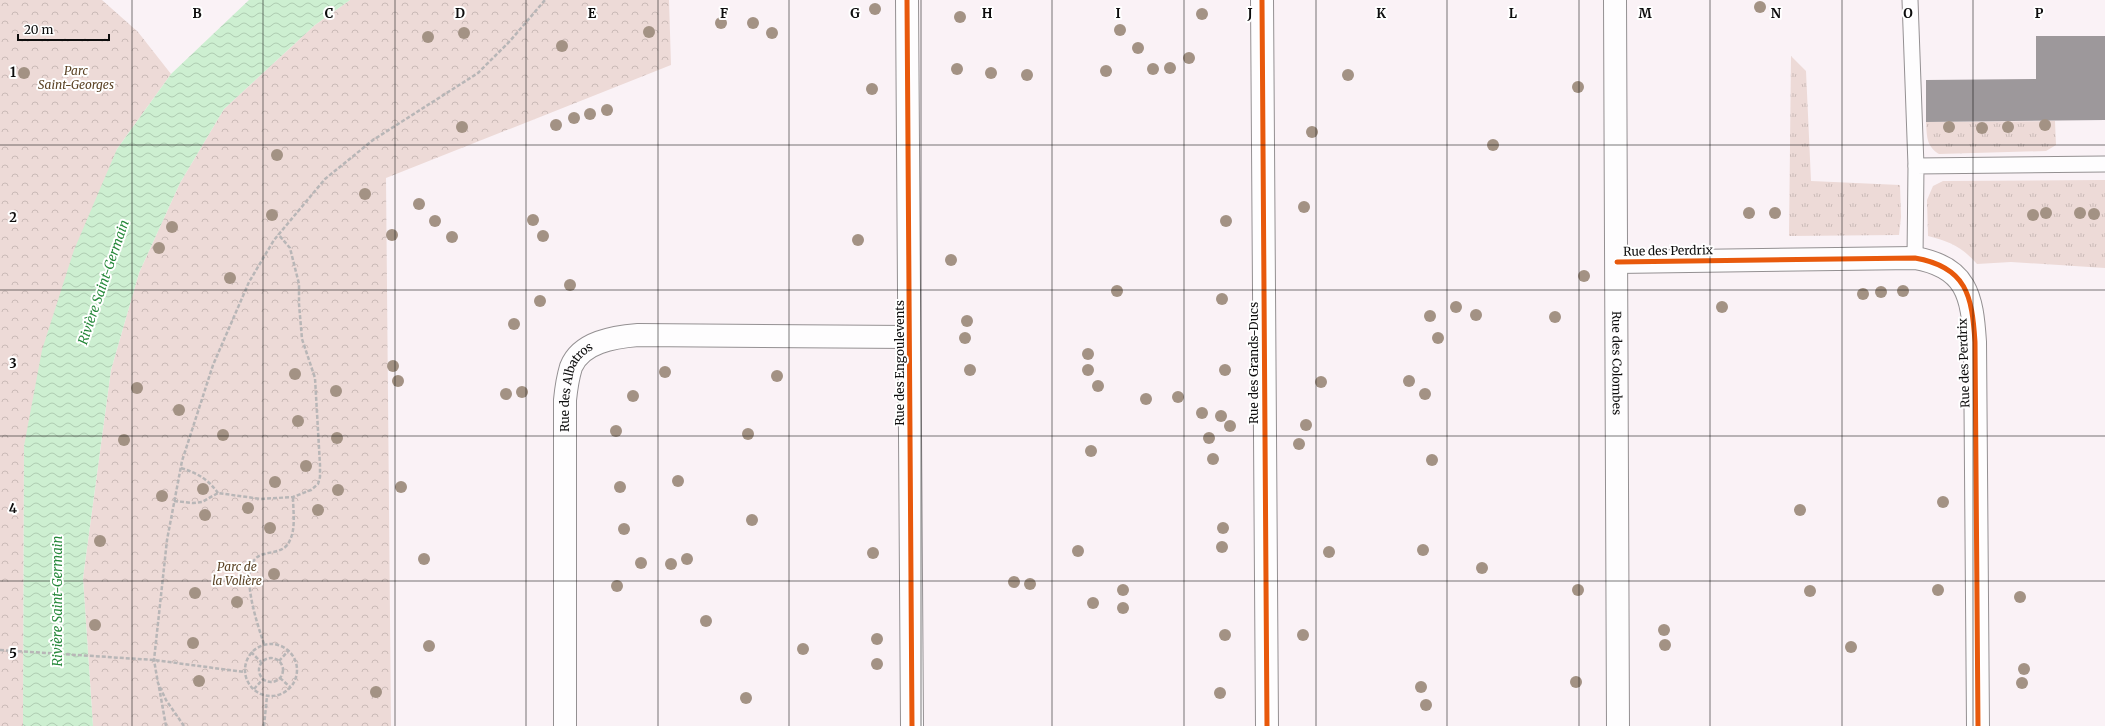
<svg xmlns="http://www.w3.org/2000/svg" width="2105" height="726" viewBox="0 0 2105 726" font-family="Merriweather,serif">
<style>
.grass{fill:url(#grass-tufts)}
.park{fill:url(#park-crowns)}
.water{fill:url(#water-waves)}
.building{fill:#9d989b}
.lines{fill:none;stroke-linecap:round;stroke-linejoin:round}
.service-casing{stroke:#949092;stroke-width:17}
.minor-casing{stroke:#949092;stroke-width:24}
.path{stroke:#b8b6b7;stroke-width:2.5;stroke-dasharray:4 2;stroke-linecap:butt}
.service{stroke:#fefdfe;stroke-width:15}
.minor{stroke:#fefdfe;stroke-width:22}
.cycleway-casing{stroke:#fff;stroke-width:8}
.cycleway{stroke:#e8590c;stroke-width:5}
.tree{fill:#a39284}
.grid{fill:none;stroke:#0d0d0d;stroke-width:1;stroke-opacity:0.55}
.labels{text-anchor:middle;stroke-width:4;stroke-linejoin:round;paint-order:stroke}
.park-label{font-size:12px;font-style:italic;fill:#5c4426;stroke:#fff}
.street-label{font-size:12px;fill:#0d0d0d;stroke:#fff}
.water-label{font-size:13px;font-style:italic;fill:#26883a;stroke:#fff}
.grid-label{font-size:13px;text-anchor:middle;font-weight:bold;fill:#0d0d0d;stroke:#fff;stroke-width:4;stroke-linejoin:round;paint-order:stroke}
</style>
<defs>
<pattern id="grass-tufts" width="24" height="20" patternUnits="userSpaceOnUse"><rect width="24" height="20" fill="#eddad7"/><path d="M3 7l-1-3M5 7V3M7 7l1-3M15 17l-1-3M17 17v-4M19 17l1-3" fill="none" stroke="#cabab7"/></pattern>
<pattern id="park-crowns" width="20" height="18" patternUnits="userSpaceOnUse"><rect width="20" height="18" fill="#eddad7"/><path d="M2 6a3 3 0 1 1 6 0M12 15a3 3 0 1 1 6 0" fill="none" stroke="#cabab7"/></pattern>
<pattern id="water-waves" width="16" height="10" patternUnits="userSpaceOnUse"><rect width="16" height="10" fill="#cdefd1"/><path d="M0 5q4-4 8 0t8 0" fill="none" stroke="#afccb2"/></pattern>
</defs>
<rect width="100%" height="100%" fill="#faf2f6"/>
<!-- grass -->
<g class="grass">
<path d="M1791 56 1806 71 1811 181 1900 185 1901 217 1899 235 1789 236Z"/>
<path d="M2055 121 2056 145 2046 151 1939 154C1926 146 1927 136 1926 122Z"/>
<path d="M2105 180V268L2011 262 1977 264C1961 246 1950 242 1928 236L1927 200 1933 186 1943 181Z"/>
</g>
<!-- park -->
<g class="park">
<path d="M0 0H102L138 32 171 74 117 149 24 446 23 726H0Z"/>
<path d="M350 0H669L671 65 386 178 391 726H93L83 578 111 370 139 273 180 183 224 109 315 25Z"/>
</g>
<!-- water -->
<path class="water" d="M249 0H350L315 25 224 109 180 183 139 273 111 370 83 578 93 726H23L24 446 42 350 74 250 117 149 171 74Z"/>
<!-- building -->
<path class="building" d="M2036 36H2105V120L1926 122V80L2036 79Z"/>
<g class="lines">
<defs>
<g id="service">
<path d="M1910 0 1916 166"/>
<path d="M1915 258 1916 166 2105 164"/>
</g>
<g id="minor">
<path d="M907 0 912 726"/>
<path d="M1262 0 1267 726"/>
<path id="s1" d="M1615 0 1618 726"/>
<path d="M1617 262 1915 258C1967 267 1972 296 1975 342L1978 726"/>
<path id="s2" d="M565 726V400C566 390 568 377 571 367 581 342 614 337 638 335L909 337"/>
</g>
</defs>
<!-- service casing -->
<use href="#service" class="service-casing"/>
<!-- minor casing -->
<use href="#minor" class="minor-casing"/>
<!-- path -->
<g class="path">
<path d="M181 468C197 473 208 479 218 493"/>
<path d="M174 501 193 503 202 502 218 493 261 499 293 497 311 490 318 484 320 477V465L315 378 302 339 299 304V284L290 248 278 234"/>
<circle cx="271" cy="670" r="26"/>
<path d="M264 644C258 626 236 564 261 555 272 551 285 553 290 540 296 528 293 510 293 497"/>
<path d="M0 650 154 660 244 672"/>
<path d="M251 652 261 662"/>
<circle cx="271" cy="670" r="12"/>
<path d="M279 661 289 650"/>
<path d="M280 678 290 687"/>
<path d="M159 687 166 726"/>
<path d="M254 689 263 679"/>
<path d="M184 726 166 700 158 683 154 660 167 540 182 461 213 365 249 282 274 240 325 179 373 140 478 73 510 41 545 0"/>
<path d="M264 726 267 696"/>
</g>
<!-- service -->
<use href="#service" class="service"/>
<!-- minor -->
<use href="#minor" class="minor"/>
<defs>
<g id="cycleway">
<path d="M907 0 912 726"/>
<path d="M1262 0 1267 726"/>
<path d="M1617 262 1915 258C1967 267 1972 296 1975 342L1978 726"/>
</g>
</defs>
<!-- cycleway casing -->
<use href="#cycleway" class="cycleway-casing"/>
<!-- cycleway -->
<use href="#cycleway" class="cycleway"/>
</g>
<!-- trees -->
<g class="tree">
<circle cx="1760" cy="7" r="6"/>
<circle cx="875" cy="9" r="6"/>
<circle cx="1202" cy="14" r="6"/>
<circle cx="960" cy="17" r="6"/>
<circle cx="721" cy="23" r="6"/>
<circle cx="753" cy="23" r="6"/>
<circle cx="1120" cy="30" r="6"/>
<circle cx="649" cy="32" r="6"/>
<circle cx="464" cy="33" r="6"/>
<circle cx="772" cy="33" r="6"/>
<circle cx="428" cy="37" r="6"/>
<circle cx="562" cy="46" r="6"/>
<circle cx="1138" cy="48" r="6"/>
<circle cx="1189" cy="58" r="6"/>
<circle cx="1170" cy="68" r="6"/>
<circle cx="957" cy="69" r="6"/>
<circle cx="1153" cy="69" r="6"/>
<circle cx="1106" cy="71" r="6"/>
<circle cx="24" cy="73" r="6"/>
<circle cx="991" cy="73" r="6"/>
<circle cx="1027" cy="75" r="6"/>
<circle cx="1348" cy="75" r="6"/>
<circle cx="1578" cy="87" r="6"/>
<circle cx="872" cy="89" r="6"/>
<circle cx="607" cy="110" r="6"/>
<circle cx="590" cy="114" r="6"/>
<circle cx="574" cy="118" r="6"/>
<circle cx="556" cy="125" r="6"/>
<circle cx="2045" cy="125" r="6"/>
<circle cx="462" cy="127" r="6"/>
<circle cx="1949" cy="127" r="6"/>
<circle cx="2008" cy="127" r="6"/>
<circle cx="1982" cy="128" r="6"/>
<circle cx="1312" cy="132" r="6"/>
<circle cx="1493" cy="145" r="6"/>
<circle cx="277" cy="155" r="6"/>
<circle cx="365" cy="194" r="6"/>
<circle cx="419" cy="204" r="6"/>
<circle cx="1304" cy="207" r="6"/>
<circle cx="1749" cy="213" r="6"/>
<circle cx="1775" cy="213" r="6"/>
<circle cx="2046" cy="213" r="6"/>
<circle cx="2080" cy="213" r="6"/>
<circle cx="2094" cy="214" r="6"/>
<circle cx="272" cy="215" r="6"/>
<circle cx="2033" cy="215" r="6"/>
<circle cx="533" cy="220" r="6"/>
<circle cx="435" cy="221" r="6"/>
<circle cx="1226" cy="221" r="6"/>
<circle cx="172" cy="227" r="6"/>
<circle cx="392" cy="235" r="6"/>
<circle cx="543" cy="236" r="6"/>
<circle cx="452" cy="237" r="6"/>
<circle cx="858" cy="240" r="6"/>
<circle cx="159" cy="248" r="6"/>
<circle cx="951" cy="260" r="6"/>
<circle cx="1584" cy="276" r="6"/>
<circle cx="230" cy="278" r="6"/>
<circle cx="570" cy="285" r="6"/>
<circle cx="1117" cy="291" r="6"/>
<circle cx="1903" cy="291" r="6"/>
<circle cx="1881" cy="292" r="6"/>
<circle cx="1863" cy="294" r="6"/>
<circle cx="1222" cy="299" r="6"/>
<circle cx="540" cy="301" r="6"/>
<circle cx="1456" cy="307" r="6"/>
<circle cx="1722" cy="307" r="6"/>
<circle cx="1476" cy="315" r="6"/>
<circle cx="1430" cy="316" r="6"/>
<circle cx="1555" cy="317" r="6"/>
<circle cx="967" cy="321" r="6"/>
<circle cx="514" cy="324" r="6"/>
<circle cx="965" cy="338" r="6"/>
<circle cx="1438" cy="338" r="6"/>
<circle cx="1088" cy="354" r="6"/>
<circle cx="393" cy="366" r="6"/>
<circle cx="970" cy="370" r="6"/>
<circle cx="1088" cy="370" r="6"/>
<circle cx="1225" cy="370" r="6"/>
<circle cx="665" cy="372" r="6"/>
<circle cx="295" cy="374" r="6"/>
<circle cx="777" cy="376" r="6"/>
<circle cx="398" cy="381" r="6"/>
<circle cx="1409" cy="381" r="6"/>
<circle cx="1321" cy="382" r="6"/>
<circle cx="1098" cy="386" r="6"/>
<circle cx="137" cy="388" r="6"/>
<circle cx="336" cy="391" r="6"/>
<circle cx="522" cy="392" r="6"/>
<circle cx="506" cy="394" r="6"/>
<circle cx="1425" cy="394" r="6"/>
<circle cx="633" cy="396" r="6"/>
<circle cx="1178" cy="397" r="6"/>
<circle cx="1146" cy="399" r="6"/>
<circle cx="179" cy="410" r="6"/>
<circle cx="1202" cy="413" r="6"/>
<circle cx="1221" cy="416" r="6"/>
<circle cx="298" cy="421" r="6"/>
<circle cx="1306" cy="425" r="6"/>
<circle cx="1230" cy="426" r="6"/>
<circle cx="616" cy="431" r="6"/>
<circle cx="748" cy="434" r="6"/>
<circle cx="223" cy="435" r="6"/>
<circle cx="337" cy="438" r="6"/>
<circle cx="1209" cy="438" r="6"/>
<circle cx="124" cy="440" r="6"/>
<circle cx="1299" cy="444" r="6"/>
<circle cx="1091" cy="451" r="6"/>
<circle cx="1213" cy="459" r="6"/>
<circle cx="1432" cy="460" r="6"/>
<circle cx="306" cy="466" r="6"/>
<circle cx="678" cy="481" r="6"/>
<circle cx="275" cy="482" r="6"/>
<circle cx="401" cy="487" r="6"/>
<circle cx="620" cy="487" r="6"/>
<circle cx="203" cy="489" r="6"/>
<circle cx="338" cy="490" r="6"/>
<circle cx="162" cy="496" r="6"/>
<circle cx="1943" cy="502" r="6"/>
<circle cx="248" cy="508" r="6"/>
<circle cx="318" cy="510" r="6"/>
<circle cx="1800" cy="510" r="6"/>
<circle cx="205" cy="515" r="6"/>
<circle cx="752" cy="520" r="6"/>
<circle cx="270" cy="528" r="6"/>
<circle cx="1223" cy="528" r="6"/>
<circle cx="624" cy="529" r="6"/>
<circle cx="100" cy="541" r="6"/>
<circle cx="1222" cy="547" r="6"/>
<circle cx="1423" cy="550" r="6"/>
<circle cx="1078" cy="551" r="6"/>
<circle cx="1329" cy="552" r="6"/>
<circle cx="873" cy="553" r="6"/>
<circle cx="424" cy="559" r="6"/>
<circle cx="687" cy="559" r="6"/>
<circle cx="641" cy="563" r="6"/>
<circle cx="671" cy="564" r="6"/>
<circle cx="1482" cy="568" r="6"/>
<circle cx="274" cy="574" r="6"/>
<circle cx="1014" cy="582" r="6"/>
<circle cx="1030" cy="584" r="6"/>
<circle cx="617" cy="586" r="6"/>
<circle cx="1123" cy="590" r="6"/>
<circle cx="1578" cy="590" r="6"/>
<circle cx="1938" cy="590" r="6"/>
<circle cx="1810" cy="591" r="6"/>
<circle cx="195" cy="593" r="6"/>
<circle cx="2020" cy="597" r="6"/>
<circle cx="237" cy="602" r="6"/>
<circle cx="1093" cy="603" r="6"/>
<circle cx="1123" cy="608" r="6"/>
<circle cx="706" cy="621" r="6"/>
<circle cx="95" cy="625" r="6"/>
<circle cx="1664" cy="630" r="6"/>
<circle cx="1225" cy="635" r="6"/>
<circle cx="1303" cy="635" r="6"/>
<circle cx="877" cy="639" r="6"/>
<circle cx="193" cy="643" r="6"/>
<circle cx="1665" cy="645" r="6"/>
<circle cx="429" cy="646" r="6"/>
<circle cx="1851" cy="647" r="6"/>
<circle cx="803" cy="649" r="6"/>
<circle cx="877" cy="664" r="6"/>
<circle cx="2024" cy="669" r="6"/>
<circle cx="199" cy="681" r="6"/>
<circle cx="1576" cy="682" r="6"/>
<circle cx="2022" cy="683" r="6"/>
<circle cx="1421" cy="687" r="6"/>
<circle cx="376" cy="692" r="6"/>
<circle cx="1220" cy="693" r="6"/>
<circle cx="746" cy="698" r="6"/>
<circle cx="1426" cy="705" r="6"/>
</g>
<!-- grid -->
<path class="grid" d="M132 0V726M263 0V726M395 0V726M526 0V726M658 0V726M789 0V726M921 0V726M1052 0V726M1184 0V726M1316 0V726M1447 0V726M1579 0V726M1710 0V726M1842 0V726M1973 0V726M0 145H2105M0 290H2105M0 436H2105M0 581H2105"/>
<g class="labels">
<!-- park labels -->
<g class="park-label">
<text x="76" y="75">Parc<tspan x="76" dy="14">Saint-Georges</tspan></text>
<text x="237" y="571">Parc de<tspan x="237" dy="14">la Volière</tspan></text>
</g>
<!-- street labels -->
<g class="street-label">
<text transform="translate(1668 251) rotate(-1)" y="4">Rue des Perdrix</text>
<text transform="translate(900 363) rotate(-90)" y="4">Rue des Engoulevents</text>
<text transform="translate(1254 363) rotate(-90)" y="4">Rue des Grands-Ducs</text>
<text dy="4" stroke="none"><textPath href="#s1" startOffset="363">Rue des Colombes</textPath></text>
<text transform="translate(1964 363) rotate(-92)" y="4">Rue des Perdrix</text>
<text dy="4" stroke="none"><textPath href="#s2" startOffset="342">Rue des Albatros</textPath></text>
</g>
<!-- water labels -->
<g class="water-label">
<text transform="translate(103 282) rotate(-71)" y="5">Rivière Saint-Germain</text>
<text transform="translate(57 601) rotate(-90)" y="5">Rivière Saint-Germain</text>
</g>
</g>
<g class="grid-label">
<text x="197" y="18">B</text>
<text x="329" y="18">C</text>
<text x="460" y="18">D</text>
<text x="592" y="18">E</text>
<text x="724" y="18">F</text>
<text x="855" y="18">G</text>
<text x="987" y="18">H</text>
<text x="1118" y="18">I</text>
<text x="1250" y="18">J</text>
<text x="1381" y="18">K</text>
<text x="1513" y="18">L</text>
<text x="1645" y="18">M</text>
<text x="1776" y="18">N</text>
<text x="1908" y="18">O</text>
<text x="2039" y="18">P</text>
<text x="13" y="77">1</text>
<text x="13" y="222">2</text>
<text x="13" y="368">3</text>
<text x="13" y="513">4</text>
<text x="13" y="658">5</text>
</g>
<!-- scale -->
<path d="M18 34v6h91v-6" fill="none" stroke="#0d0d0d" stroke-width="2"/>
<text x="24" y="34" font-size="12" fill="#0d0d0d" stroke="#ffffff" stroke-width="3" paint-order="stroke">20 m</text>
</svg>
